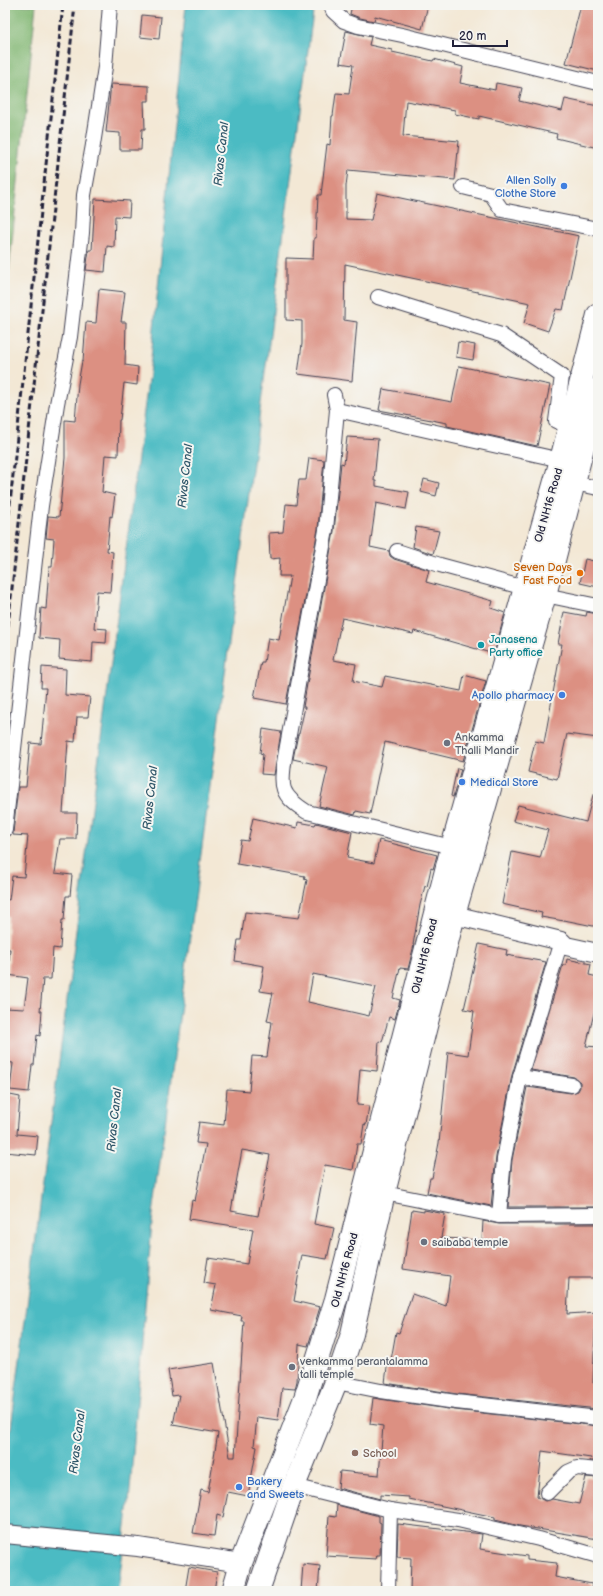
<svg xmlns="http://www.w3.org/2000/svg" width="603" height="1596" viewBox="0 0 603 1596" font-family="'Balsamiq Sans',sans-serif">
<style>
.forest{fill:#83b874;stroke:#526d58}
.water{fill:#4cbbc3;stroke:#376e7f}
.building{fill:#dc9082;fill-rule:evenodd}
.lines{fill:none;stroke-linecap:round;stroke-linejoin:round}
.minor-casing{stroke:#414052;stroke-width:16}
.tertiary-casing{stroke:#414052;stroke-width:20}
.primary-casing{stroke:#414052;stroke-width:24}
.minor{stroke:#fff;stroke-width:14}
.tertiary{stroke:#fff;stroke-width:18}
.primary{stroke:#fff;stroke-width:22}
.rail{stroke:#22223b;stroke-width:3;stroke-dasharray:6 3;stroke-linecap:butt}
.shop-dot{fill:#3f7fe0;stroke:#f6f6f2;stroke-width:1.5}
.food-dot{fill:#e8710a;stroke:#f6f6f2;stroke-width:1.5}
.culture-dot{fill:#0f9aa8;stroke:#f6f6f2;stroke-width:1.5}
.worship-dot{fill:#6b7280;stroke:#f6f6f2;stroke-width:1.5}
.education-dot{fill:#8d6e63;stroke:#f6f6f2;stroke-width:1.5}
.labels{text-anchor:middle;stroke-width:4;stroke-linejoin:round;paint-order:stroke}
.shop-label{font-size:11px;fill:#366cbe;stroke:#f6f6f2;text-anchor:end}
.street-label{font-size:11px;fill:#22223b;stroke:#f6f6f2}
.food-label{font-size:11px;fill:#c56008;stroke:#f6f6f2;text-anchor:end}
.culture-label{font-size:11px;fill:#0d838f;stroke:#f6f6f2;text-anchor:start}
.worship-label{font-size:11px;fill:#5b616d;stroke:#f6f6f2;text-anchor:start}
.education-label{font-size:11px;fill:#785e54;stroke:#f6f6f2;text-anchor:start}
.water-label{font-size:12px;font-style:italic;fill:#31586b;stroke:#f6f6f2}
</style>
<rect width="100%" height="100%" fill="#f6f6f2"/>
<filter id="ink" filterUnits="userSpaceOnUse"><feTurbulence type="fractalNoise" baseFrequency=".025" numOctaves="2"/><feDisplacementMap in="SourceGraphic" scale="8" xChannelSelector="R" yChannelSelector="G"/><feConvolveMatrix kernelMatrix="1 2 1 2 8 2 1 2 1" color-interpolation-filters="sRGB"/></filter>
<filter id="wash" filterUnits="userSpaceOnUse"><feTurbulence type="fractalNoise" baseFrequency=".012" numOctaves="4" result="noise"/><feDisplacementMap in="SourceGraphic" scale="16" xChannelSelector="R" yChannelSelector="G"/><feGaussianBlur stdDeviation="0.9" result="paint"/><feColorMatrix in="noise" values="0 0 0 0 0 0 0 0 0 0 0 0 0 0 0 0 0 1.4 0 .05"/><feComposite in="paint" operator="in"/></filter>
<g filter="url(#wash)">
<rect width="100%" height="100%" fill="#f3e8d5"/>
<!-- forest -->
<path class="forest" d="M5 5H36L9 270 5 268Z"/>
<!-- water -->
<path class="water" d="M186 5H314L152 1222 129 1502 118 1591H5V1438L11 1428 151 358Z"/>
<g id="blocks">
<!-- building -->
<g class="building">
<path d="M352 5H428L422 29 375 16 374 21 360 18 350 14Z"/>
<path d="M581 5H598V71L566 63Z"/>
<path d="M142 15 161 17 159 39 140 37Z"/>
<path d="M346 31 371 37 369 45 392 50V52L433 61 434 59 463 67 460 83 495 90 496 83 522 88 519 101 562 111 565 99 598 106V148L556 138 557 134 527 127 479 116V119L455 114V110L406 101 403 136 459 141 455 180 348 170 346 186V219L371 220 377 193 579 236 563 310 556 309 548 331 524 323 530 303 345 264 344 320 357 322 352 381 298 374 302 344V321L286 320V258L313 259 314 238H316L318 195H321L327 144 330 145 332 116H333L336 93 349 94 353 65 340 63Z"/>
<path d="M111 84 149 86V101H144L145 129H142L141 150H120V133L106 132Z"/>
<path d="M95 199 130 201 129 217 115 216 114 247 107 246 105 272 86 270 89 250H92Z"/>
<path d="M99 289 125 292 121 322H126L125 365 138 367 137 385 124 383 120 420H119L118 456 105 455 102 492 115 495 112 517 110 516 107 551 113 552 110 592 97 591 94 628 107 629 106 643 93 642 92 662 59 659 60 640 39 638 41 608 46 609 49 567H52L54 539 46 538 48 516 59 517 65 458V420L75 421 78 384 82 361H83L86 322 96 323Z"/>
<path d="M458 342 475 345 473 360 456 357Z"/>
<path d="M459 366 550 385 537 446 447 426V423L379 410 383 389 452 402Z"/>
<path d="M347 437 378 439 374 481H376V486L409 492 406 509 376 503 370 547 389 551 390 556 394 559 429 570 426 582 493 601 491 608 505 613 494 654 414 631 413 634 342 618 333 660 356 664 353 681 382 687 385 676 461 691 464 675 486 681 463 761 385 742 370 814 356 811 355 815 319 806 328 767 293 759 298 734H299L305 707H303L334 531 341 463 344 464Z"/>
<path d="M309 458 324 460 318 529 286 704 254 698 261 662H264L268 638 279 640 290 576H279L280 558 270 559 269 533 283 532 286 504 296 505 299 480H306Z"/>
<path d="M424 479 439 483 436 496 421 492Z"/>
<path d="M416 527 439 531 433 554 413 547Z"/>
<path d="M585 559 598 562V587L580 583Z"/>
<path d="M564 612 586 616 587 612 598 614V738L567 734 557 779 528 772 535 741 544 743 562 644H558Z"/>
<path d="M42 667 66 669 65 695 90 697 88 717H77L75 742 68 741 63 813H77L76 839H60L55 873 72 875 70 896H66L64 920H62L60 949 53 948 51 979H43L40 1011H42L40 1036 37 1035 34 1065H32L29 1092 10 1090 13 1063 5 1062V1008L24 1009 28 978 8 975 10 949H7L8 916 5 915 6 899 9 900 12 876 24 877 28 836 13 835V833L18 787H26L30 743 41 744 46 688H41Z"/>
<path d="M263 729 281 732 274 775 261 774 263 754 260 753Z"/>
<path d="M457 768 461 769 453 797 451 796Z"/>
<path d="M593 795 598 796V927L564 920V921L541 917 542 913 502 904 512 852 540 858 548 830 513 821 518 805 586 822Z"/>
<path d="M253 818 297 828 298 822 315 825 316 823 352 832 347 858 374 863 379 840 437 855 433 869 431 868 427 887 425 886 420 905 413 945H414L408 969 400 968 393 998 400 1000 395 1019 389 1017 382 1042 379 1041 377 1071 360 1069 357 1105 369 1106 366 1125 364 1124 361 1144H357L353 1170 325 1165 314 1224 334 1228 327 1259 302 1255 294 1301 320 1307 308 1346 299 1344 297 1381 295 1389 282 1388 278 1420 257 1417 254 1446 257 1447 248 1496 228 1492 223 1517 217 1515 214 1536 193 1533 201 1490 208 1492 218 1433 173 1425 179 1395 172 1396 168 1370 214 1363 230 1457H235L244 1321H241L242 1316 211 1310 216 1285 204 1283 208 1258 247 1264 253 1229 189 1219 192 1200 195 1201 206 1144 196 1143 199 1122 224 1125 227 1089 249 1091 252 1056 267 1057 272 1022 267 1021 273 993 260 991 264 966 235 961 238 940H241L245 912 299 918 307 880 304 879 305 876 237 864 241 840 248 841ZM313 974 376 987 369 1016 308 1002ZM242 1150 270 1155 258 1216 231 1211Z"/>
<path d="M479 944 507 950 506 955 546 962 512 1075 496 1157 491 1206 427 1193 430 1178H432L439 1143 448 1052 468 1055 474 1011 464 1009Z"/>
<path d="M567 959 591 964 589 975 598 977V1009H595L586 1046 598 1047V1207H508L512 1160 527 1087 571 1093 578 1091 580 1087V1082L574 1077 531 1070 563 965H566Z"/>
<path d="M5 1094 20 1097 17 1134 38 1136 36 1155 5 1152Z"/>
<path d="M412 1210 424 1212V1210L445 1214 441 1238 482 1240 483 1221 499 1224H598V1278H569L567 1314 598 1312V1330H595L593 1383H598V1409L457 1394 385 1383 388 1359 391 1360 396 1332 399 1333 412 1294 446 1306 450 1276 403 1269Z"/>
<path d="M373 1398 455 1410 598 1426V1461H590L591 1458 542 1451 537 1497 545 1501 552 1499 579 1504 586 1477 598 1478V1539L520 1526 495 1520V1517L409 1499V1497L380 1495V1499L338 1488 340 1471 379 1475 383 1426 370 1424Z"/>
<path d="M337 1505 379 1516V1522L381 1523 380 1555H377L376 1559 326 1556 329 1516 336 1517Z"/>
<path d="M398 1524 482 1534 480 1549 527 1556V1560L557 1563 555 1577 592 1584 591 1591H410L411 1558 397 1557Z"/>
<path d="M303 1564 320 1566 318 1591H301Z"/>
<path d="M189 1567 217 1572 214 1591H185Z"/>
</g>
</g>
</g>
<g filter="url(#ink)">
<use href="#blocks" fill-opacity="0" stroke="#414052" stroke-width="1"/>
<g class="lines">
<defs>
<g id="minor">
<path d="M331 5 333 11 344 21 358 26 402 35 598 83"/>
<path d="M463 187 491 194 502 210 598 229"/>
<path d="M378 297 501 335 562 376 556 421 569 426"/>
<path d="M334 395 337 410 326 530 285 757C280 787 280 795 307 812L452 847"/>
<path d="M337 410 561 460"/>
<path d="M574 483 598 488"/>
<path d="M397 551 440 565 525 588"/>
<path d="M545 595 598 606"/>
<path d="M5 830 41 506 57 404 70 337 82 233 84 195 93 145 105 67 110 5"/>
<path d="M520 1077 572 1085"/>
<path d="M384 1193 499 1216 598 1215"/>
<path d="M499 1216 504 1159 520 1077 561 941"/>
<path d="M336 1382 381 1391 456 1402 598 1418"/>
<path d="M294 1486 390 1510 458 1520 539 1539 598 1556"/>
<path d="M547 1493 568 1472 577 1468 598 1470"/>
<path d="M388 1591 390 1510"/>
</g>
<g id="tertiary">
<path d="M454 915 561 941 566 946 598 953"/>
<path d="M5 1534 138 1547 241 1563"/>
</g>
<g id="primary">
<path d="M233 1591 241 1563 305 1398 336 1299 452 847 561 460 598 315"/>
<path d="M258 1591 294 1486 336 1382 352 1334 384 1193 454 915 545 595 598 389"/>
</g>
</defs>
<!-- minor casing -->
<use href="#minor" class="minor-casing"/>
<!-- tertiary casing -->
<use href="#tertiary" class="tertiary-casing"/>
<!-- primary casing -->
<use href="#primary" class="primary-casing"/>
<!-- minor -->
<use href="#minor" class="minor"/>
<!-- tertiary -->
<use href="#tertiary" class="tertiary"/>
<!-- primary -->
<use href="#primary" class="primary"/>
<!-- rail -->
<g class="rail">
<path d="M5 550 63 5"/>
<path d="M5 653 75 5"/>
</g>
</g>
</g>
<!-- markers -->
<g class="shop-dot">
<circle cx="564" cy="186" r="4"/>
<circle cx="562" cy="695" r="4"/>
<circle cx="462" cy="782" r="4"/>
<circle cx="239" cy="1487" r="4"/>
</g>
<circle class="food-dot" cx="580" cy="573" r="4"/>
<circle class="culture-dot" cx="481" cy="645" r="4"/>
<g class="worship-dot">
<circle cx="447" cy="743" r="4"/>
<circle cx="424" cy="1242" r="4"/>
<circle cx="292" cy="1367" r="4"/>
</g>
<circle class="education-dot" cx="355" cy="1453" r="4"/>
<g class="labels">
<!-- shop labels -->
<g class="shop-label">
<text x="556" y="184">Allen Solly<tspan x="556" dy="13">Clothe Store</tspan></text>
<text x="554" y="699">Apollo pharmacy</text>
<text x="470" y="786" text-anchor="start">Medical Store</text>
<text x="247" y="1485" text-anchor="start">Bakery<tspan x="247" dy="13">and Sweets</tspan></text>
</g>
<!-- street labels -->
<g class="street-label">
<text transform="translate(548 505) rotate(-74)" y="4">Old NH16 Road</text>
<text transform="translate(424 956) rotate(-76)" y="4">Old NH16 Road</text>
<text transform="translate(344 1270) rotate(-75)" y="4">Old NH16 Road</text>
</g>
<!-- food labels -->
<g class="food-label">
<text x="572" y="571">Seven Days<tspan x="572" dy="13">Fast Food</tspan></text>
</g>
<!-- culture labels -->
<g class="culture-label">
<text x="489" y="643">Janasena<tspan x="489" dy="13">Party office</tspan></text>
</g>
<!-- worship labels -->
<g class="worship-label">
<text x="455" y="741">Ankamma<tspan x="455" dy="13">Thalli Mandir</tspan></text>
<text x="432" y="1246">saibaba temple</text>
<text x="300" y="1365">venkamma perantalamma<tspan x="300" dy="13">talli temple</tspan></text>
</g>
<!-- education labels -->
<g class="education-label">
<text x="363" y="1457">School</text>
</g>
<!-- water labels -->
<g class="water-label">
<text transform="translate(221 154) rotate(-84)" y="4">Rivas Canal</text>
<text transform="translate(185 476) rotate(-84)" y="4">Rivas Canal</text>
<text transform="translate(150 798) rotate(-84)" y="4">Rivas Canal</text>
<text transform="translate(114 1120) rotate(-84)" y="4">Rivas Canal</text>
<text transform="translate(77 1442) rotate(-83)" y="4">Rivas Canal</text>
</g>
</g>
<!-- margin -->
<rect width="603" height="1596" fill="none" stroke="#f6f6f2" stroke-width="20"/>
<!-- scale -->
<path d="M453 40v6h54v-6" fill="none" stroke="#22223b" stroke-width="2"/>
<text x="459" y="40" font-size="12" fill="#22223b" stroke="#f6f6f2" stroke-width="3" paint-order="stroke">20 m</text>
</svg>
